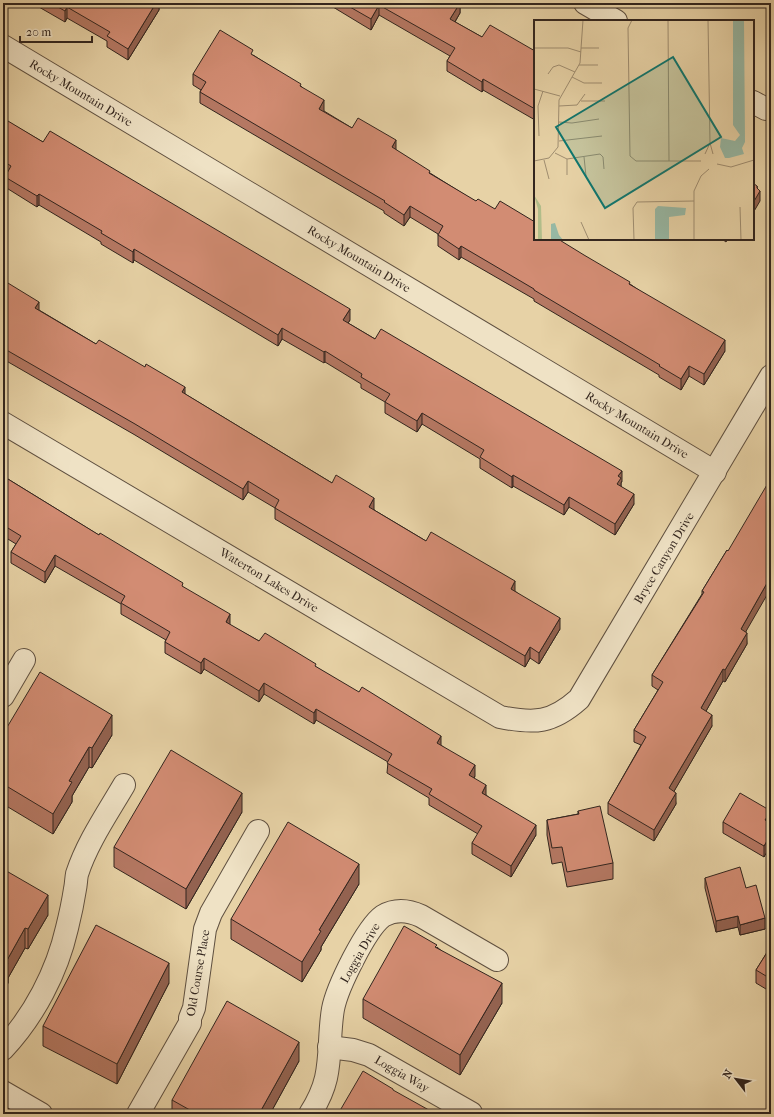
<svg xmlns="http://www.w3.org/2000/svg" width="774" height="1117" viewBox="0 0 774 1117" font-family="'IM FELL French Canon',serif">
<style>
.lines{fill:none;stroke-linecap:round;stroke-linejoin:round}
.street-casing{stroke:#5f5040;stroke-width:24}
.street{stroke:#efe2c5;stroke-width:22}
.wall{fill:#b57863;stroke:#32251e}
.shaded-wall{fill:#936250;stroke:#32251e}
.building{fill:#d28c73;stroke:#32251e}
.labels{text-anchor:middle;stroke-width:3.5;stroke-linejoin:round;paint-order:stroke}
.street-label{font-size:12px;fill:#32251e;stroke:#efe2c5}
.inset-road{fill:none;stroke:#9f8d70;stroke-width:1}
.view{fill:#0f766e;fill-opacity:0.15;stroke:#0f766e;stroke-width:2}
.inset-edge{fill:none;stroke:#32251e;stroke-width:2}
</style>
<rect width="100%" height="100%" fill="#e7d2a6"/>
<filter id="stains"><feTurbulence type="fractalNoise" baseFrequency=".005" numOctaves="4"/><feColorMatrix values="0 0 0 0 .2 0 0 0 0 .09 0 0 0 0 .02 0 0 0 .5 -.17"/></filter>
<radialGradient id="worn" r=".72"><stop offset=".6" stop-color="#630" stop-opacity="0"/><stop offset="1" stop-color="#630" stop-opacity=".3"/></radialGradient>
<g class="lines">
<defs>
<g id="street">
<path d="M585 3 616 21"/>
<path d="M3 46 715 472"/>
<path d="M753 102 766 109H771"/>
<path d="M3 423 500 717C535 724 552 723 579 699L771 376"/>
<path d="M3 696 24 660"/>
<path d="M329 1047 353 1050 369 1055 471 1113"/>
<path d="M3 1049C34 1016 57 972 67 928 70 916 73 902 75 889 76 885 76 879 77 874 87 843 107 814 124 785"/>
<path d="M3 1092 41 1114"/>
<path d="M138 1114 190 1023V1018L194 1008 205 929 211 913 258 831"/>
<path d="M310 1114C317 1103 323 1091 326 1078 331 1056 329 1032 333 1009 337 988 366 928 383 916 395 909 408 910 421 916L497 960"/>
</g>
</defs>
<!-- street casing -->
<use href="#street" class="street-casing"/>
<!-- street -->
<use href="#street" class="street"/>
</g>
<!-- wall -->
<g class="wall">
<path d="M32 3H159V10L128 60 107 47V41L67 18 65 22Z"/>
<path d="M333 3H460V13L455 22 482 37 535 51V120L483 90 482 92 447 71V61L450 56 379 15 371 30 333 7Z"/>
<path d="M253 55 301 86 324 111 352 128 396 150 430 173 535 239 630 284 725 351 704 385 689 376 681 390 659 377V375L534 301V299L461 257 459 260 438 246V234L410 217 404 226 384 213V211L200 103V92L201 90 193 85V74Z"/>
<path d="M3 105 6 117 5 120 350 320 348 323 375 339 622 481 621 483V486L634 504 615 535 569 507 564 515 513 486 512 488 480 468V459L422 424 417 432 385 413V402L361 388V384L325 362 324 363 282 339 278 346 134 260 133 263 101 244V242L39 205 37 207 5 187V177L6 174 3 172Z"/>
<path d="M722 239H728L726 242Z"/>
<path d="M3 280 39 310 96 344 185 394 332 483 374 509V510L426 541 515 591 560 629 539 664 530 658 525 667 275 519V508L248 492 243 500 135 435 3 359Z"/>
<path d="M3 476 183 587 230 625 259 641 316 667 441 745 475 776 474 778 486 795 536 835 511 877 472 854V843L478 834 429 805V798L387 773 388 762 316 720 314 724 264 694 259 702 204 669 201 674 165 653V642L166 640 121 614V604L55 566 45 583 11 563V552L16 544 3 536Z"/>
<path d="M727 550 746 632 747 644 725 682 723 681 706 711 712 726 674 791 676 804 654 841 608 814V803L641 745 634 742V730L658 690 652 686V675L702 594V591Z"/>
<path d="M3 734 112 735 92 768 89 767 72 796V802L53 834 3 804Z"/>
<path d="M578 811 613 863V879L567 887 562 862 552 864 547 835V820L578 814Z"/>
<path d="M242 812 186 909 114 867V847Z"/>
<path d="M723 822H771L764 857 723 833Z"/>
<path d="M3 869 48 915 28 949 25 948 8 978V983L3 991Z"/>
<path d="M705 878 746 888 765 929 740 935 738 927 716 932 705 888Z"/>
<path d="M359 884 321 947V950L302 982 231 939V919Z"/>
<path d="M771 946V992L756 983V970Z"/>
<path d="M437 947 502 1003 460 1075 363 1018V999Z"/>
<path d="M169 983 117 1084 43 1046V1026Z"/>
<path d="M299 1061 270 1114H172V1100Z"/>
</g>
<!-- shaded-wall -->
<g class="shaded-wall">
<path d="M156 3H159V10L128 60V49Z"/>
<path d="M460 3V13L450 30V19Z"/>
<path d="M379 5V15L371 30V19Z"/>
<path d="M67 7V18L65 22V11Z"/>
<path d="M483 79V90L482 92V82Z"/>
<path d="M324 100V111L319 119V109Z"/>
<path d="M6 107V117L3 123V112Z"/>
<path d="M396 140V151L392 147Z"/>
<path d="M757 186V195L760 191V201L753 213V203L757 188Z"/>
<path d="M39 194V205L37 207V196Z"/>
<path d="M410 206V217L404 226V215Z"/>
<path d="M461 246V257L459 260V249Z"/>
<path d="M134 249V260L133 263V252Z"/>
<path d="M39 302V313L35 308Z"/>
<path d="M350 309V320L343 331V320Z"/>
<path d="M282 328V339L278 346V335Z"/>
<path d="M725 340V351L704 385V374Z"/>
<path d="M325 351V362L324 363V352Z"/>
<path d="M689 366V376L681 390V379Z"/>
<path d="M185 387V397L182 392Z"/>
<path d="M422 413V424L417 432V421Z"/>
<path d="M622 471V481L621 483V488L617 484 618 476Z"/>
<path d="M513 475V486L512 488V477Z"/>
<path d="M248 481V492L243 500V489Z"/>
<path d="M634 494V504L615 535V524Z"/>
<path d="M569 497V507L564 515V505Z"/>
<path d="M374 498V509L369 518V507Z"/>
<path d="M55 555V566L45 583V572Z"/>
<path d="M771 576V588L741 640V629Z"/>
<path d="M515 581V592L511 589Z"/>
<path d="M230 614V625L226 622Z"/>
<path d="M560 618V629L539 664V653Z"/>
<path d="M747 633V644L725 682V670Z"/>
<path d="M530 647V658L525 667V656Z"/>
<path d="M204 658V669L201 674V663Z"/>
<path d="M723 669V681L701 720V708Z"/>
<path d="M264 683V694L259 702V691Z"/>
<path d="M316 709V720L314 724V713Z"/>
<path d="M112 715V735L92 768V748Z"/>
<path d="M712 715V726L669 800V788Z"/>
<path d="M441 736V747L437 743Z"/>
<path d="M89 747V767L72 796V802L53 834V814L69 781Z"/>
<path d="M475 765V776L469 786V775Z"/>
<path d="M486 785V796L482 793Z"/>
<path d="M242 793V812L186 909V889Z"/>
<path d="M676 793V804L654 841V830Z"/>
<path d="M771 811V822L765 831V820Z"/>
<path d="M536 825V835L511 877V866Z"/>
<path d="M771 834V845L764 857V846Z"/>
<path d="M359 864V884L321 947V950L302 982V962L319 930Z"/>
<path d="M48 895V915L28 949V929Z"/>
<path d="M738 916V927L716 932V921Z"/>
<path d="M765 918V929L740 935V925Z"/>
<path d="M25 928V948L8 978V983L3 991V971L6 962Z"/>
<path d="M169 963V983L117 1084V1064Z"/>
<path d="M502 983V1003L460 1075V1055Z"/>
<path d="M299 1042V1061L270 1114H259Z"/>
</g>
<!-- building -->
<g class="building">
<path d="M51 3H156L128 49 107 36 110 32 67 7 65 11Z"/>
<path d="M343 3H460L450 19 482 37 490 25 535 51V109L483 79 482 82 447 61 455 48 379 5 371 19Z"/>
<path d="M220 30 253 50 251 54 301 84 300 86 324 100 319 109 352 128 358 118 396 140 392 147 430 171 429 173 476 201 478 199 495 209 500 201 535 222V239H558L584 255 630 282 629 284 725 340 704 374 689 366 681 379 659 366 660 365 534 290V289L461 246 459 249 438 235 443 226 410 206 404 215 384 202 385 201 200 92 206 82 193 74Z"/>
<path d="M3 105 6 107 3 112Z"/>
<path d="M3 118 43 142 50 131 350 309 343 320 375 339 381 329 622 471 618 476 621 478 617 484 634 494 615 524 569 497 564 505 513 475 512 477 480 457 484 450 422 413 417 421 385 402 390 394 361 377 362 374 325 351 324 352 282 328 278 335 134 249 133 252 101 233 102 231 39 194 37 196 5 177 11 166 3 161Z"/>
<path d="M753 183 757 186V188L760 191 753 203Z"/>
<path d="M3 280 39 302 35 308 96 344 99 340 145 367 146 364 185 387 182 392 332 483 336 475 374 498 369 507 426 541 431 532 515 581 511 589 560 618 539 653 530 647 525 656 275 508 279 500 248 481 243 489 135 424 3 348Z"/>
<path d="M3 476 99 535 100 533 183 583 182 586 230 614 226 622 259 641 265 633 316 664 315 666 359 692 362 687 441 736 437 743 475 765 469 775 486 785 482 793 536 825 511 866 472 843 482 826 429 794 432 789 387 763 392 754 316 709 314 713 264 683 259 691 204 658 201 663 165 642 170 632 121 603 125 596 55 555 45 572 11 552 21 536 3 525Z"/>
<path d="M771 478V576L741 629 747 633 725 670 723 669 701 708 712 715 669 788 676 793 654 830 608 803 646 737 634 730 663 682 652 675 704 592 702 591 727 550 728 551Z"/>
<path d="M40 672 112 715 92 748 89 747 69 781 72 782 53 814 3 784V734Z"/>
<path d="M171 750 242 793 186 889 114 847Z"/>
<path d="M740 793 771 811 765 820 771 823V834L764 846 723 822Z"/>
<path d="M600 806 613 863 567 872 562 847 552 848 547 820 579 814 578 811Z"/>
<path d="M288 822 359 864 319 930 321 931 302 962 231 919Z"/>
<path d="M740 867 746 888 756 885 765 918 740 925 738 916 716 921 705 878Z"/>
<path d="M3 869 48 895 28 929 25 928 6 962 8 963 3 971Z"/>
<path d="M96 925 169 963 117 1064 43 1026Z"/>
<path d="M404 926 437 945 435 947 502 983 460 1055 363 999Z"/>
<path d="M771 946V979L756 970Z"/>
<path d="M227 1001 299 1042 259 1114H197L172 1100Z"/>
<path d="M363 1071 393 1089V1090L436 1114H338Z"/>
</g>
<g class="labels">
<!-- street labels -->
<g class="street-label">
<text transform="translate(81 93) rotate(31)" y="4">Rocky Mountain Drive</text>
<text transform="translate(359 259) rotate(31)" y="4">Rocky Mountain Drive</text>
<text transform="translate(637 425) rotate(31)" y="4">Rocky Mountain Drive</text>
<text transform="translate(664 558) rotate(-59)" y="4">Bryce Canyon Drive</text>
<text transform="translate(269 580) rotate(31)" y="4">Waterton Lakes Drive</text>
<text transform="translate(360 953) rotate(-60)" y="4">Loggia Drive</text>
<text transform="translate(198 973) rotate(-80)" y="4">Old Course Place</text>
<text transform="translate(402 1074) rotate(30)" y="4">Loggia Way</text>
</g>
</g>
<!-- overview -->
<g transform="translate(534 20)">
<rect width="220" height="220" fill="#e7d2a6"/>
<path d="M0 175 7 186 8 220H4V189Z" fill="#b1bd8a"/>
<path d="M199 0H210L211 122 208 128 210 134 195 138H191L186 127 187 118 201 121 206 115 199 105ZM124 186 152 188 151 195 135 197V220H121V189ZM21 203 25 215 29 220H17V204Z" fill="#97b8a4"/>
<path class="inset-road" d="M98 0 94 8 96 136 102 141H167M134 0 135 141M174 0 176 123 179 134M0 28H34L47 32M47 28H65M45 45H64M14 54 19 47 25 45 41 52M38 57 50 63H68M0 69 26 76M47 81H71M25 86 43 85 51 74M25 102 38 103 65 99M5 116 4 86 9 71M25 121 68 116M21 133 33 139 66 134 69 137 70 149M171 134 176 123M50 137 52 156M33 139V155M10 140 15 159M0 141 15 138 24 127 25 80 46 43 49 0M183 144 197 147 220 140M206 187 207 220M47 202 55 220M100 220 99 188 103 182 160 181M160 220V171L167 156 175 149"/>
<path class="view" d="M139 37 187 117 71 188 22 107Z"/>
<rect width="220" height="220" class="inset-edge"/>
</g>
<!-- margin -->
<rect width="774" height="1117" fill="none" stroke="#e7d2a6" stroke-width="16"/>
<rect x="4" y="4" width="766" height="1109" fill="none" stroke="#32251e" stroke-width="2"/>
<rect x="8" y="8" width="758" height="1101" fill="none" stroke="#32251e"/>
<!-- north arrow -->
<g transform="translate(736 1079) rotate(301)" stroke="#efe2c5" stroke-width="3" paint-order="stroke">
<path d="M0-3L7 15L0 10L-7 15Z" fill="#32251e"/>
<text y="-6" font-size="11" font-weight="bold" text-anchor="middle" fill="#32251e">N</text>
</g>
<!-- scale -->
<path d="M20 36v6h72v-6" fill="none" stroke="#32251e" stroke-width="2"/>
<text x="26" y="36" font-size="12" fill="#32251e" stroke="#efe2c5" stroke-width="3" paint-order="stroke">20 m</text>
<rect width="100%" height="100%" filter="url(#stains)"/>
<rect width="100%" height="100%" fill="url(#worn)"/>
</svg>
